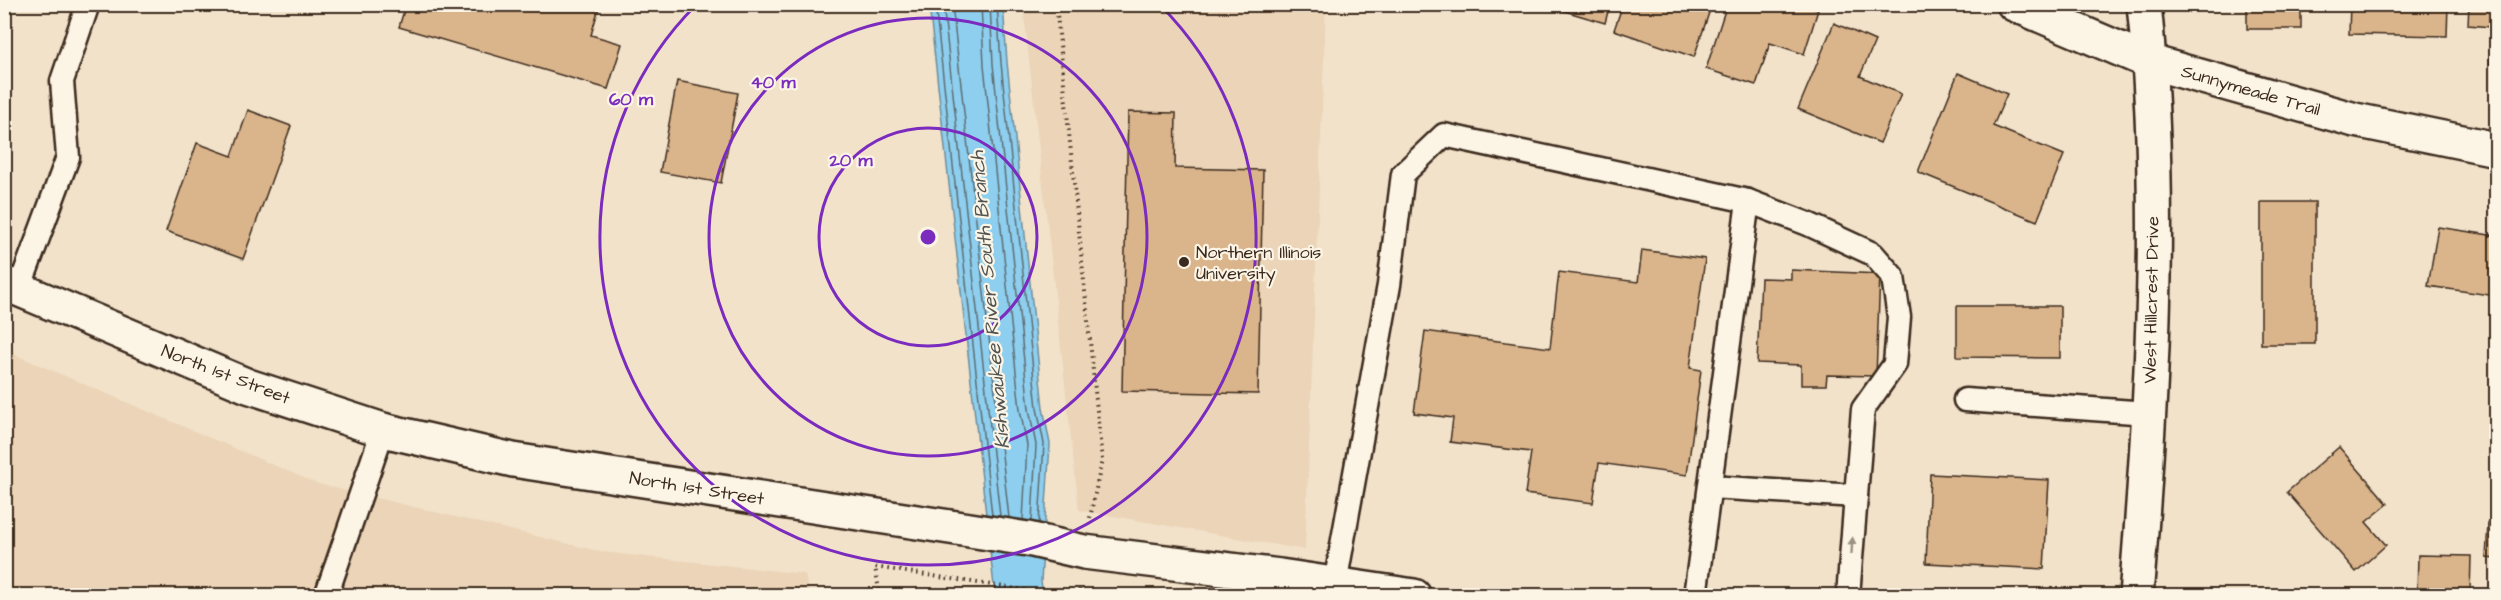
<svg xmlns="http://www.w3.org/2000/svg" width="2501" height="600" viewBox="0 0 2501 600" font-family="'Architects Daughter',sans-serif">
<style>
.built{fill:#ebd4b7}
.water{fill:#8ecfef;stroke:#6d8d9b;stroke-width:1.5}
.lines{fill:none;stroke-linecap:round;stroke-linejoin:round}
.shore{stroke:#5c6c72;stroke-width:1.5}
.building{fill:#dab48b;stroke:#3b2a1e;stroke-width:1.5}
.lane-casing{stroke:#3b2a1e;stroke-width:27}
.street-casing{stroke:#3b2a1e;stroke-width:38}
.secondary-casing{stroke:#3b2a1e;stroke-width:38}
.path{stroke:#3b2a1e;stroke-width:4;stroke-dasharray:1.5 4.5;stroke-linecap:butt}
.lane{stroke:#fcf5e5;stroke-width:22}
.street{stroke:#fcf5e5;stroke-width:33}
.secondary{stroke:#fcf5e5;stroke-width:33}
.oneway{fill:#9c9082}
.ring{fill:none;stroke:#7b2cbf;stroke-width:3}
.poi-dot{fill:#3b2a1e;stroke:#fcf5e5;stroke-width:2}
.labels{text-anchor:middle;stroke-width:4.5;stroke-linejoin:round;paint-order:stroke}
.street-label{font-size:18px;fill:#3b2a1e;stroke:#fcf5e5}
.poi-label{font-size:18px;fill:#3b2a1e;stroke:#fcf5e5;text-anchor:start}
.water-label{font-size:20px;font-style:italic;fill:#505352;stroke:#fcf5e5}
.centre{fill:#7b2cbf;stroke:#fcf5e5;stroke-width:3}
.ring-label{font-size:18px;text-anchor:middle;font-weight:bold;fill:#7b2cbf;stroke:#fcf5e5;stroke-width:4.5;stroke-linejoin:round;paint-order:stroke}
</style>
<rect width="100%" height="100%" fill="#f2e2ca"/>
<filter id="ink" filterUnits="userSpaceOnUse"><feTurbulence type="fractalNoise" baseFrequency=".0167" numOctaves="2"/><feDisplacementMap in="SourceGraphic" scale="12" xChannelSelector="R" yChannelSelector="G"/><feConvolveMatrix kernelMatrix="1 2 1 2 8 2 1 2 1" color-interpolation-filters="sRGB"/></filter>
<g filter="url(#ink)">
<!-- built -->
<g class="built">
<path d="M1023 5H1326L1305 550 1079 510Z"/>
<path d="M4 350 318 484 602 552 805 574 809 595H5Z"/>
</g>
<!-- water -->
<path class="water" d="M929 5H1003L1007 62 1043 408 1050 444 1041 581 1043 595H995Z"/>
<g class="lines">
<!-- shore -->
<g class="shore">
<path d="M935 4 992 515"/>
<path d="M943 4 1000 516"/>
<path d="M952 4 1009 518"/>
<path d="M981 4 984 65 1020 410 1027 445 1023 520"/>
<path d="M990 4 993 64 1029 409 1036 445 1032 521"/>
<path d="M997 4 1001 63 1037 408 1044 444 1039 523"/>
</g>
</g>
<!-- building -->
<g class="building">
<path d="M406 4H600L591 35 622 44 608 89 399 27Z"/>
<path d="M1541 4H1610L1605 23Z"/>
<path d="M1623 4H1712L1694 57 1614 30Z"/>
<path d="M1727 4H1801L1818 10 1804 54 1770 43 1756 85 1706 69Z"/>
<rect x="2247" y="4" width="54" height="25"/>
<path d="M2350 4H2448L2447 36 2349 34Z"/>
<path d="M2469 4H2496V64H2490L2491 27 2468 25Z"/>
<path d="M1834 23 1875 41 1860 76 1901 94 1880 143 1798 109Z"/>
<path d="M1958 73 2007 94 1993 126 2064 155 2037 221 1918 172Z"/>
<path d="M677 81 738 93 721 183 660 172Z"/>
<path d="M248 110 291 126 243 259 166 231 197 143 232 156Z"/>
<path d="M1128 112 1176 113 1175 168 1263 170 1258 394 1122 391Z"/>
<rect x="2261" y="202" width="54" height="142"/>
<path d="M2438 227 2496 236V296L2428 286Z"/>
<path d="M1642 250 1705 259 1690 368 1701 370 1687 475 1599 463 1593 503 1525 494 1531 452 1450 442 1453 418 1414 413 1425 331 1550 348 1559 272 1638 282Z"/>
<path d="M1791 270 1880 274 1876 376 1827 375 1826 385H1801V365L1757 363 1761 278 1791 279Z"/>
<path d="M1957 306H2060V358L1957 357Z"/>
<path d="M2339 447 2388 504 2366 522 2386 545 2356 572 2287 492Z"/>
<path d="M1930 474 2049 480 2044 569 1926 563Z"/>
<path d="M2488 524H2496V559L2486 558Z"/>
<path d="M2418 555 2471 556 2470 596H2417Z"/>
</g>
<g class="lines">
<defs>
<g id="lane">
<path d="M1748 201 1808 224 1873 254 1893 277 1899 317 1895 364 1863 409 1848 596"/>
<path d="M19 289 68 157 62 81 88 4"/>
<path d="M1965 400 2148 413"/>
<path d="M1710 487 1856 496"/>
<path d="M1335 584 1389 285 1403 174 1444 135 1748 201 1695 596"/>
<path d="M326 596 383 430"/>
</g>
<path id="street" d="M2014 4 2150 62 2355 120 2496 149"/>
<g id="secondary">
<path d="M4 283 248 386 383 430 513 460 1028 539 1084 552 1280 576 1414 596"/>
<path d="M2136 596C2152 400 2164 200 2144 4"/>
</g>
</defs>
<!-- lane casing -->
<use href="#lane" class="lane-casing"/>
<!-- street casing -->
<use href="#street" class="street-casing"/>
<!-- secondary casing -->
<use href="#secondary" class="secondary-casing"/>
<!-- path -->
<g class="path">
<path d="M1056 4 1102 460 1090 518"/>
<path d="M880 596 875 567 1030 591 1079 595 1080 587"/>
</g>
<!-- lane -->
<use href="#lane" class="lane"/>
<!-- street -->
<use href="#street" class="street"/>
<!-- secondary -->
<use href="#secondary" class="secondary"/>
</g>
<!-- one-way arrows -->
<defs><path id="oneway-solid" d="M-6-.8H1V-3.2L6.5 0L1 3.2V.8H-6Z" transform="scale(1.5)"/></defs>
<use class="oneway" href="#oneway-solid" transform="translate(1852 546) rotate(-86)"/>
</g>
<!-- distance rings -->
<g class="ring">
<circle cx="928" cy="237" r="109"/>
<circle cx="928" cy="237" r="219"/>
<path d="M1160 5A328 328 0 1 1 696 5"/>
</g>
<!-- markers -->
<circle class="poi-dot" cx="1184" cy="262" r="6"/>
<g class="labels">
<!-- street labels -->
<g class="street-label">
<text transform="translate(2251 90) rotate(16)" y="6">Sunnymeade Trail</text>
<text transform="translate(2151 300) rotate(-89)" y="6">West Hillcrest Drive</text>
<text transform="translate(226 374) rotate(21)" y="6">North 1st Street</text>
<text transform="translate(697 488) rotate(9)" y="6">North 1st Street</text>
</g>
<!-- poi labels -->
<g class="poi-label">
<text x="1196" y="258">Northern Illinois<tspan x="1196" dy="21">University</tspan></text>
</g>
<!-- water labels -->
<g class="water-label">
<text transform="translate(989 300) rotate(-95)" y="7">Kishwaukee River South Branch</text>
</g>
</g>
<circle cx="928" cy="237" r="9" class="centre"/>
<g class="ring-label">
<text x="773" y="88">40 m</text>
<text x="631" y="105">60 m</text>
<text x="851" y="166">20 m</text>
</g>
<!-- margin -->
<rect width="2501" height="600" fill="none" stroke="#fcf5e5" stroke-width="24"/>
<rect x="12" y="12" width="2477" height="576" fill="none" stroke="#3b2a1e" stroke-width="2" filter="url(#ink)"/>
</svg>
